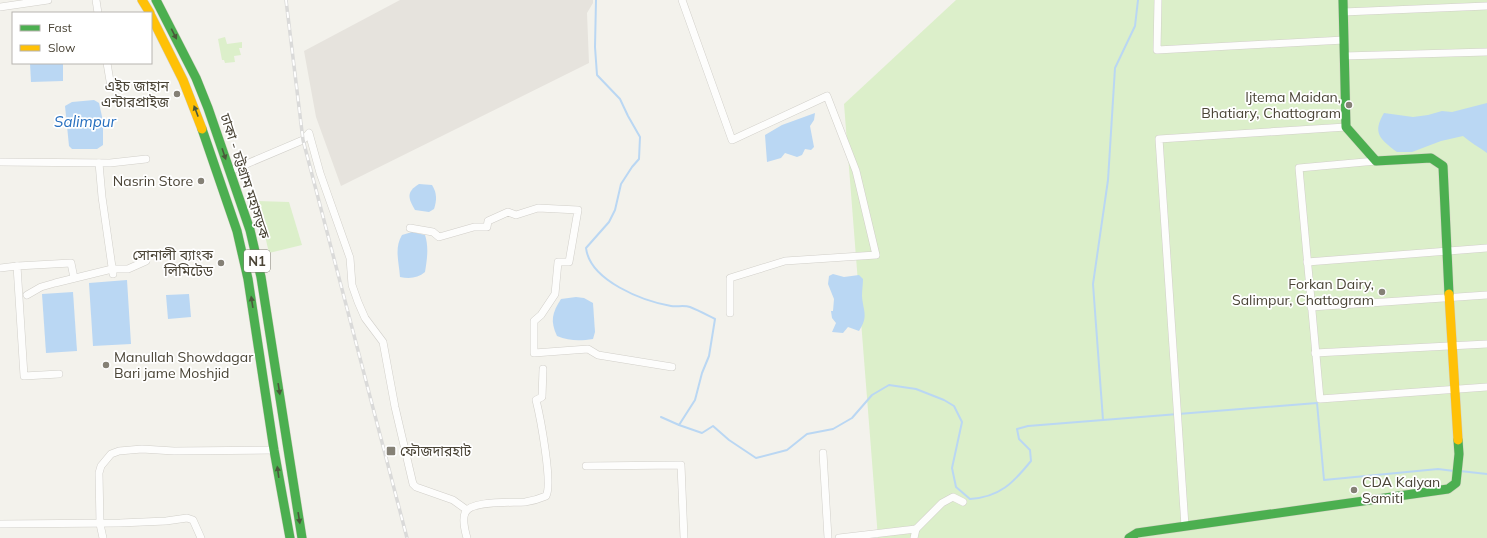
<svg xmlns="http://www.w3.org/2000/svg" width="1487" height="538" viewBox="0 0 1487 538" font-family="Mulish,'Noto Sans Bengali',sans-serif">
<style>
.industrial{fill:#e6e3dd}
.green{fill:#dcefca}
.water{fill:#bad7f3}
.lines{fill:none;stroke-linecap:round;stroke-linejoin:round}
.stream{stroke:#bad7f3;stroke-width:2}
.street-casing{stroke:#d1cfc9;stroke-width:8}
.fast-casing{stroke:#d3d0c3;stroke-width:10}
.slow-casing{stroke:#d3d0c3;stroke-width:10}
.street{stroke:#fdfdfc;stroke-width:7}
.fast{stroke:#4caf50;stroke-width:9}
.slow{stroke:#ffc107;stroke-width:9}
.rail-casing{stroke:#dadad9;stroke-width:3.5}
.rail{stroke:#fff;stroke-width:2;stroke-dasharray:6;stroke-linecap:butt}
.oneway{fill:#4a593b}
.poi-dot{fill:#858176;stroke:#fff;stroke-width:1.5}
.labels{text-anchor:middle;stroke-width:3.5;stroke-linejoin:round;paint-order:stroke}
.shield{fill:#fff;stroke:#807c72;stroke-width:1}
.shield-label{font-size:13px;font-weight:bold;fill:#4a4436}
.poi-label{font-size:14px;fill:#4a4436;stroke:#fff;text-anchor:end}
.street-label{font-size:14px;fill:#4a4436;stroke:#fff}
.water-label{font-size:15px;font-style:italic;fill:#266fbf;stroke:#fff}
</style>
<rect width="100%" height="100%" fill="#f3f2ec"/>
<!-- industrial -->
<path class="industrial" d="M400 0H593V3L587 13 589 63 341 186 316 117 304 51Z"/>
<!-- green -->
<g class="green">
<path d="M956 0H1487V538H878L844 104Z"/>
<path d="M225 37 227 44 242 42V48H239L241 55 234 56 235 62 225 63 224 60H222L218 39Z"/>
<path d="M257 201 289 202 302 245 269 253Z"/>
</g>
<!-- water -->
<g class="water">
<path d="M30 63H63V81L31 82Z"/>
<path d="M94 100 99 103 103 121V145L97 149H72L69 146 65 106 72 102Z"/>
<path d="M1487 103V153C1479 147 1471 143 1463 136L1441 141 1412 152H1397C1380 139 1372 133 1384 113L1413 117 1428 115 1442 111 1452 112Z"/>
<path d="M815 113 814 120 810 126 814 147 811 150 805 149 802 155 797 157 785 153 781 158 767 162 765 135 782 125Z"/>
<path d="M419 184 432 185C437 193 437 200 434 209L429 212 415 210C408 198 406 192 419 184Z"/>
<path d="M412 232 425 235C429 247 427 260 425 272 418 278 410 279 400 277 399 262 394 248 402 235Z"/>
<path d="M833 274 844 277 859 275 863 279C863 284 862 290 862 296 863 311 869 316 859 331L848 327 843 333 832 332 836 323 832 318 831 311H833L834 299 828 284 829 276Z"/>
<path d="M127 280 131 344 93 346 89 283Z"/>
<path d="M73 292 77 351 46 353 42 294Z"/>
<path d="M189 294 191 317 168 319 166 295Z"/>
<path d="M576 297 584 298 593 303 595 332 593 339C580 341 569 341 557 336 550 321 552 313 561 299Z"/>
</g>
<g class="lines">
<!-- stream -->
<g class="stream">
<path d="M596 0 595 47 597 75 620 99 628 116 640 137 639 159 632 167 621 184 615 210 609 222 586 248C590 281 643 301 671 306 677 307 684 305 690 307 698 310 707 315 715 319L709 356 702 373 695 400 679 425"/>
<path d="M661 417 679 425 702 433 713 426 729 440 756 458 787 450 807 434 833 429 852 418 872 395 889 385 916 389 944 400 954 406 962 422 952 468 956 487 970 499C1000 497 1013 483 1031 461L1030 450 1019 439 1017 429 1028 426 1317 403 1324 480 1438 469 1454 471"/>
<path d="M1103 420 1093 284 1108 180 1115 68 1135 26 1138 0"/>
<path d="M1460 471 1487 474"/>
</g>
<defs>
<g id="street">
<path d="M96 0 98 13"/>
<path d="M682 0 732 140 827 96 856 171 876 255 785 261 730 278V313"/>
<path d="M1158 0 1157 50 1344 40"/>
<path d="M0 7 48 0"/>
<path d="M1343 12 1487 6"/>
<path d="M1344 56 1487 52"/>
<path d="M107 63 111 87"/>
<path d="M1376 161 1299 168 1320 399 1487 387"/>
<path d="M0 162 110 163 146 159"/>
<path d="M99 163 102 197 113 274"/>
<path d="M230 171 303 140 309 133 320 173 350 258 352 285 358 302 365 318 383 342 395 407 413 484 416 487 453 500 467 510"/>
<path d="M410 228 433 232 439 237 474 227H487L488 221 508 212 516 215 538 208 578 210 569 262H558L555 294 541 315 534 321V353L588 349 598 355 672 367"/>
<path d="M1307 262 1487 248"/>
<path d="M0 268 17 266"/>
<path d="M27 295 41 287 55 283 112 269H128L146 261"/>
<path d="M1311 307 1487 295"/>
<path d="M1315 353 1487 344"/>
<path d="M59 374 24 376 17 266 71 263 74 278"/>
<path d="M823 453 828 538"/>
<path d="M586 466 681 465 684 538"/>
<path d="M0 524 120 523 166 521 187 518 193 520 201 538"/>
<path d="M1185 526 1159 139 1346 127"/>
<path d="M103 538 100 524 99 473 101 466 111 454 119 451 142 449 174 451 274 450"/>
<path d="M467 538C465 531 462 520 465 513 470 500 512 503 525 502 532 501 539 499 546 496 553 484 540 416 536 400L542 397 543 369"/>
<path d="M839 538 916 529"/>
<path d="M914 538 916 529 942 503 953 497 963 502"/>
</g>
<g id="fast">
<path d="M156 0 196 78 208 108 250 230 261 277 302 538"/>
<path d="M1343 0 1346 127 1376 161 1431 158 1443 166 1449 294"/>
<path d="M202 129 237 231 248 279 274 450 290 538"/>
<path d="M1129 538 1137 533 1448 489 1456 483 1459 454 1458 440"/>
</g>
<g id="slow">
<path d="M142 0 150 13"/>
<path d="M151 16 183 80 202 129"/>
<path d="M1449 294 1458 440"/>
</g>
</defs>
<!-- street casing -->
<use href="#street" class="street-casing"/>
<!-- fast casing -->
<use href="#fast" class="fast-casing"/>
<!-- slow casing -->
<use href="#slow" class="slow-casing"/>
<!-- street -->
<use href="#street" class="street"/>
<!-- fast -->
<use href="#fast" class="fast"/>
<!-- slow -->
<use href="#slow" class="slow"/>
<defs>
<path id="rail" d="M286 0 303 140 407 538"/>
</defs>
<!-- rail casing -->
<use href="#rail" class="rail-casing"/>
<!-- rail -->
<use href="#rail" class="rail"/>
</g>
<!-- one-way arrows -->
<defs><path id="oneway-solid" d="M-6-.8H1V-3.2L6.5 0L1 3.2V.8H-6Z"/></defs>
<g class="oneway">
<use href="#oneway-solid" transform="translate(174 34) rotate(63)"/>
<use href="#oneway-solid" transform="translate(196 111) rotate(-111)"/>
<use href="#oneway-solid" transform="translate(224 154) rotate(71)"/>
<use href="#oneway-solid" transform="translate(252 302) rotate(-99)"/>
<use href="#oneway-solid" transform="translate(279 389) rotate(81)"/>
<use href="#oneway-solid" transform="translate(278 472) rotate(-98)"/>
<use href="#oneway-solid" transform="translate(299 518) rotate(81)"/>
</g>
<!-- markers -->
<g class="poi-dot">
<circle cx="177" cy="94" r="4"/>
<circle cx="1349" cy="105" r="4"/>
<circle cx="201" cy="181" r="4"/>
<circle cx="221" cy="263" r="4"/>
<circle cx="1382" cy="292" r="4"/>
<circle cx="106" cy="365" r="4"/>
<rect x="386" y="446" width="10" height="10" rx="2"/>
<circle cx="1354" cy="490" r="4"/>
</g>
<g class="labels">
<!-- shield labels -->
<rect class="shield" x="244" y="250" width="26" height="22" rx="3"/>
<g class="shield-label">
<text x="257" y="266">N1</text>
</g>
<!-- poi labels -->
<g class="poi-label">
<text x="169" y="91">এইচ জাহান<tspan x="169" dy="16">এন্টারপ্রাইজ</tspan></text>
<text x="1341" y="102">Ijtema Maidan,<tspan x="1341" dy="16">Bhatiary, Chattogram</tspan></text>
<text x="193" y="186">Nasrin Store</text>
<text x="213" y="260">সোনালী ব্যাংক<tspan x="213" dy="16">লিমিটেড</tspan></text>
<text x="1374" y="289">Forkan Dairy,<tspan x="1374" dy="16">Salimpur, Chattogram</tspan></text>
<text x="114" y="362" text-anchor="start">Manullah Showdagar<tspan x="114" dy="16">Bari jame Moshjid</tspan></text>
<text x="400" y="456" text-anchor="start">ফৌজদারহাট</text>
<text x="1362" y="487" text-anchor="start">CDA Kalyan<tspan x="1362" dy="16">Samiti</tspan></text>
</g>
<!-- street labels -->
<g class="street-label">
<text transform="translate(245 176) rotate(72)" y="5">ঢাকা - চট্টগ্রাম মহাসড়ক</text>
</g>
<!-- water labels -->
<g class="water-label">
<text x="85" y="127">Salimpur</text>
</g>
</g>
<!-- legend -->
<rect x="12" y="12" width="140" height="52" fill="#ffffff" stroke="#b7b4af"/>
<rect x="20" y="25" width="20" height="6" fill="#4caf50" stroke="#b7b4af"/>
<text x="48" y="32" font-size="12" fill="#4a4436">Fast</text>
<rect x="20" y="45" width="20" height="6" fill="#ffc107" stroke="#b7b4af"/>
<text x="48" y="52" font-size="12" fill="#4a4436">Slow</text>
</svg>
